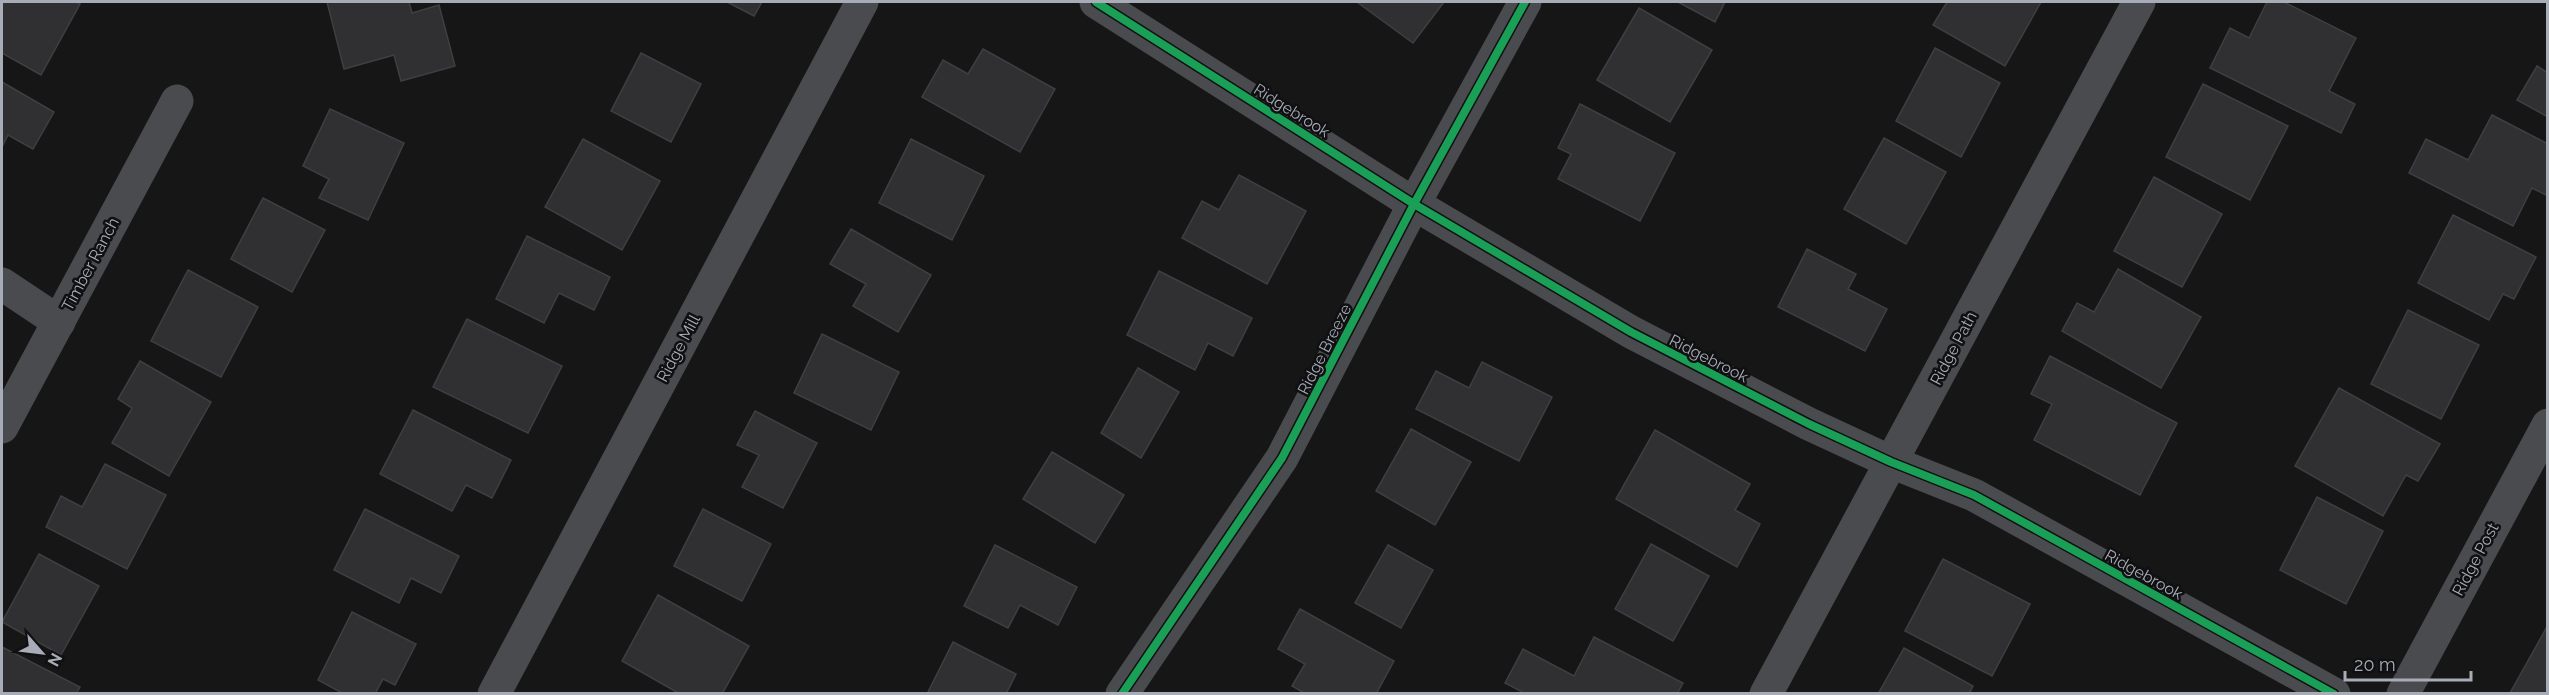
<svg xmlns="http://www.w3.org/2000/svg" width="2549" height="695" viewBox="0 0 2549 695" font-family="Raleway,sans-serif">
<style>
.building{fill:#303032;stroke:#3e3f42;stroke-width:1.5}
.lines{fill:none;stroke-linecap:round;stroke-linejoin:round}
.minor{stroke:#4a4b4f;stroke-width:33}
.cycleway-casing{stroke:#101012;stroke-width:11}
.cycleway{stroke:#1a9f57;stroke-width:8}
.labels{text-anchor:middle;stroke-width:5;stroke-linejoin:round;paint-order:stroke}
.street-label{font-size:16px;fill:#a7acb7;stroke:#101012}
</style>
<rect width="100%" height="100%" fill="#161616"/>
<!-- building -->
<g class="building">
<path d="M2 2H76L80 4 41 75 2 53Z"/>
<path d="M327 2H409L412 13 439 5 455 66 401 81 394 55 344 69Z"/>
<path d="M727 2H762L754 16Z"/>
<path d="M1357 2H1444L1413 43Z"/>
<path d="M1678 2H1725L1715 22Z"/>
<path d="M1947 2H2041L2005 66 1933 25Z"/>
<path d="M2267 2H2284L2356 38 2329 91 2355 104 2341 133 2210 68 2230 28 2249 38Z"/>
<path d="M1639 8 1712 50 1670 122 1597 80Z"/>
<path d="M1935 48 2000 83 1961 157 1896 121Z"/>
<path d="M983 49 1055 89 1020 152 922 97 943 60 968 74Z"/>
<path d="M641 53 701 84 671 142 611 111Z"/>
<path d="M2537 66 2548 73V117L2517 100Z"/>
<path d="M2 82 54 112 33 149 8 135 2 147Z"/>
<path d="M2203 84 2288 126 2250 200 2166 157Z"/>
<path d="M1580 104 1675 153 1640 221 1558 179 1571 154 1558 148Z"/>
<path d="M330 109 404 143 368 220 319 198 329 179 303 166Z"/>
<path d="M2492 115 2548 144V196L2532 188 2513 226 2409 173 2426 139 2468 160Z"/>
<path d="M1884 138 1946 172 1906 244 1844 209Z"/>
<path d="M583 139 660 181 622 250 545 207Z"/>
<path d="M911 139 984 176 952 240 879 203Z"/>
<path d="M1239 175 1306 211 1267 284 1182 238 1202 201 1219 210Z"/>
<path d="M2154 177 2222 214 2182 287 2114 251Z"/>
<path d="M263 198 325 230 292 292 231 259Z"/>
<path d="M2453 215 2536 257 2514 299 2503 294 2489 320 2418 283Z"/>
<path d="M851 229 931 275 898 332 853 306 866 284 830 264Z"/>
<path d="M527 236 610 277 594 310 559 293 544 323 496 299Z"/>
<path d="M1807 249 1856 274 1848 289 1887 309 1865 351 1778 307Z"/>
<path d="M2118 269 2201 317 2161 388 2062 331 2077 303 2094 312Z"/>
<path d="M188 270 258 307 221 377 151 341Z"/>
<path d="M1159 271 1252 318 1233 356 1208 343 1195 370 1127 335Z"/>
<path d="M2408 310 2479 345 2441 419 2371 384Z"/>
<path d="M467 319 562 366 528 433 433 387Z"/>
<path d="M822 334 899 372 871 430 794 393Z"/>
<path d="M2050 356 2177 423 2140 495 2034 440 2052 404 2031 394Z"/>
<path d="M140 361 211 402 169 476 112 443 132 408 118 399Z"/>
<path d="M1482 362 1552 397 1519 461 1416 409 1436 371 1469 388Z"/>
<path d="M1138 368 1179 392 1141 458 1101 433Z"/>
<path d="M2339 388 2440 444 2418 481 2406 475 2383 516 2295 466Z"/>
<path d="M413 410 511 460 492 498 466 485 452 511 380 474Z"/>
<path d="M755 411 817 443 783 508 742 487 759 455 737 445Z"/>
<path d="M1411 429 1471 462 1435 525 1376 491Z"/>
<path d="M1655 430 1750 484 1735 510 1760 524 1737 567 1616 499Z"/>
<path d="M1052 452 1124 495 1095 543 1023 499Z"/>
<path d="M105 464 166 495 127 569 46 527 61 496 82 507Z"/>
<path d="M2317 497 2383 531 2346 604 2280 570Z"/>
<path d="M365 509 459 556 441 593 411 578 399 603 334 570Z"/>
<path d="M703 509 771 544 742 601 674 566Z"/>
<path d="M1651 544 1709 576 1673 641 1615 609Z"/>
<path d="M995 545 1077 587 1058 625 1020 605 1008 628 964 606Z"/>
<path d="M1388 545 1433 570 1401 628 1355 603Z"/>
<path d="M39 554 99 586 61 655 2 622Z"/>
<path d="M1943 559 2030 604 1992 676 1905 631Z"/>
<path d="M658 595 749 646 722 694H680L622 661Z"/>
<path d="M1300 609 1394 661 1376 694H1306L1292 686 1305 664 1278 649Z"/>
<path d="M352 612 416 644 395 685 383 679 375 694H344L318 680Z"/>
<path d="M2548 625V694H2510V693Z"/>
<path d="M1594 637 1683 683 1677 694H1526L1505 683 1523 649 1574 676Z"/>
<path d="M953 642 1016 674 1006 694H927Z"/>
<path d="M2 647 80 687 76 694H2Z"/>
<path d="M1904 648 1973 686 1969 694H1878Z"/>
</g>
<g class="lines">
<!-- minor -->
<g class="minor">
<path d="M1096 2 1414 204 1631 332 1809 424 1891 462 1974 495 2334 694"/>
<path d="M2 284 59 322"/>
<path d="M2 427 177 101"/>
<path d="M494 694 862 2"/>
<path d="M1122 694 1282 458 1414 204 1525 2"/>
<path d="M1766 694 2139 2"/>
<path d="M2403 694 2548 425"/>
</g>
<defs>
<g id="cycleway">
<path d="M1096 2 1414 204 1631 332 1809 424 1891 462 1974 495 2334 694"/>
<path d="M1122 694 1282 458 1414 204 1525 2"/>
</g>
</defs>
<!-- cycleway casing -->
<use href="#cycleway" class="cycleway-casing"/>
<!-- cycleway -->
<use href="#cycleway" class="cycleway"/>
</g>
<g class="labels">
<!-- street labels -->
<g class="street-label">
<text transform="translate(1292 110) rotate(32)" y="6">Ridgebrook</text>
<text transform="translate(90 264) rotate(-62)" y="6">Timber Ranch</text>
<text transform="translate(678 348) rotate(-62)" y="6">Ridge Mill</text>
<text transform="translate(1953 348) rotate(-62)" y="6">Ridge Path</text>
<text transform="translate(1324 349) rotate(-63)" y="6">Ridge Breeze</text>
<text transform="translate(1709 358) rotate(27)" y="6">Ridgebrook</text>
<text transform="translate(2475 559) rotate(-62)" y="6">Ridge Post</text>
<text transform="translate(2144 574) rotate(29)" y="6">Ridgebrook</text>
</g>
</g>
<!-- border -->
<rect width="2549" height="695" fill="none" stroke="#a7acb7" stroke-width="6"/>
<!-- north arrow -->
<g transform="translate(42 653) rotate(118)" stroke="#101012" stroke-width="4.5" paint-order="stroke">
<path d="M0-4.5L10 22L0 15L-10 22Z" fill="#a7acb7"/>
<text y="-9" font-size="16" font-weight="bold" text-anchor="middle" fill="#a7acb7">N</text>
</g>
<!-- scale -->
<path d="M2345 671v9h126v-9" fill="none" stroke="#a7acb7" stroke-width="3"/>
<text x="2354" y="671" font-size="18" fill="#a7acb7" stroke="#101012" stroke-width="4.5" paint-order="stroke">20 m</text>
</svg>
